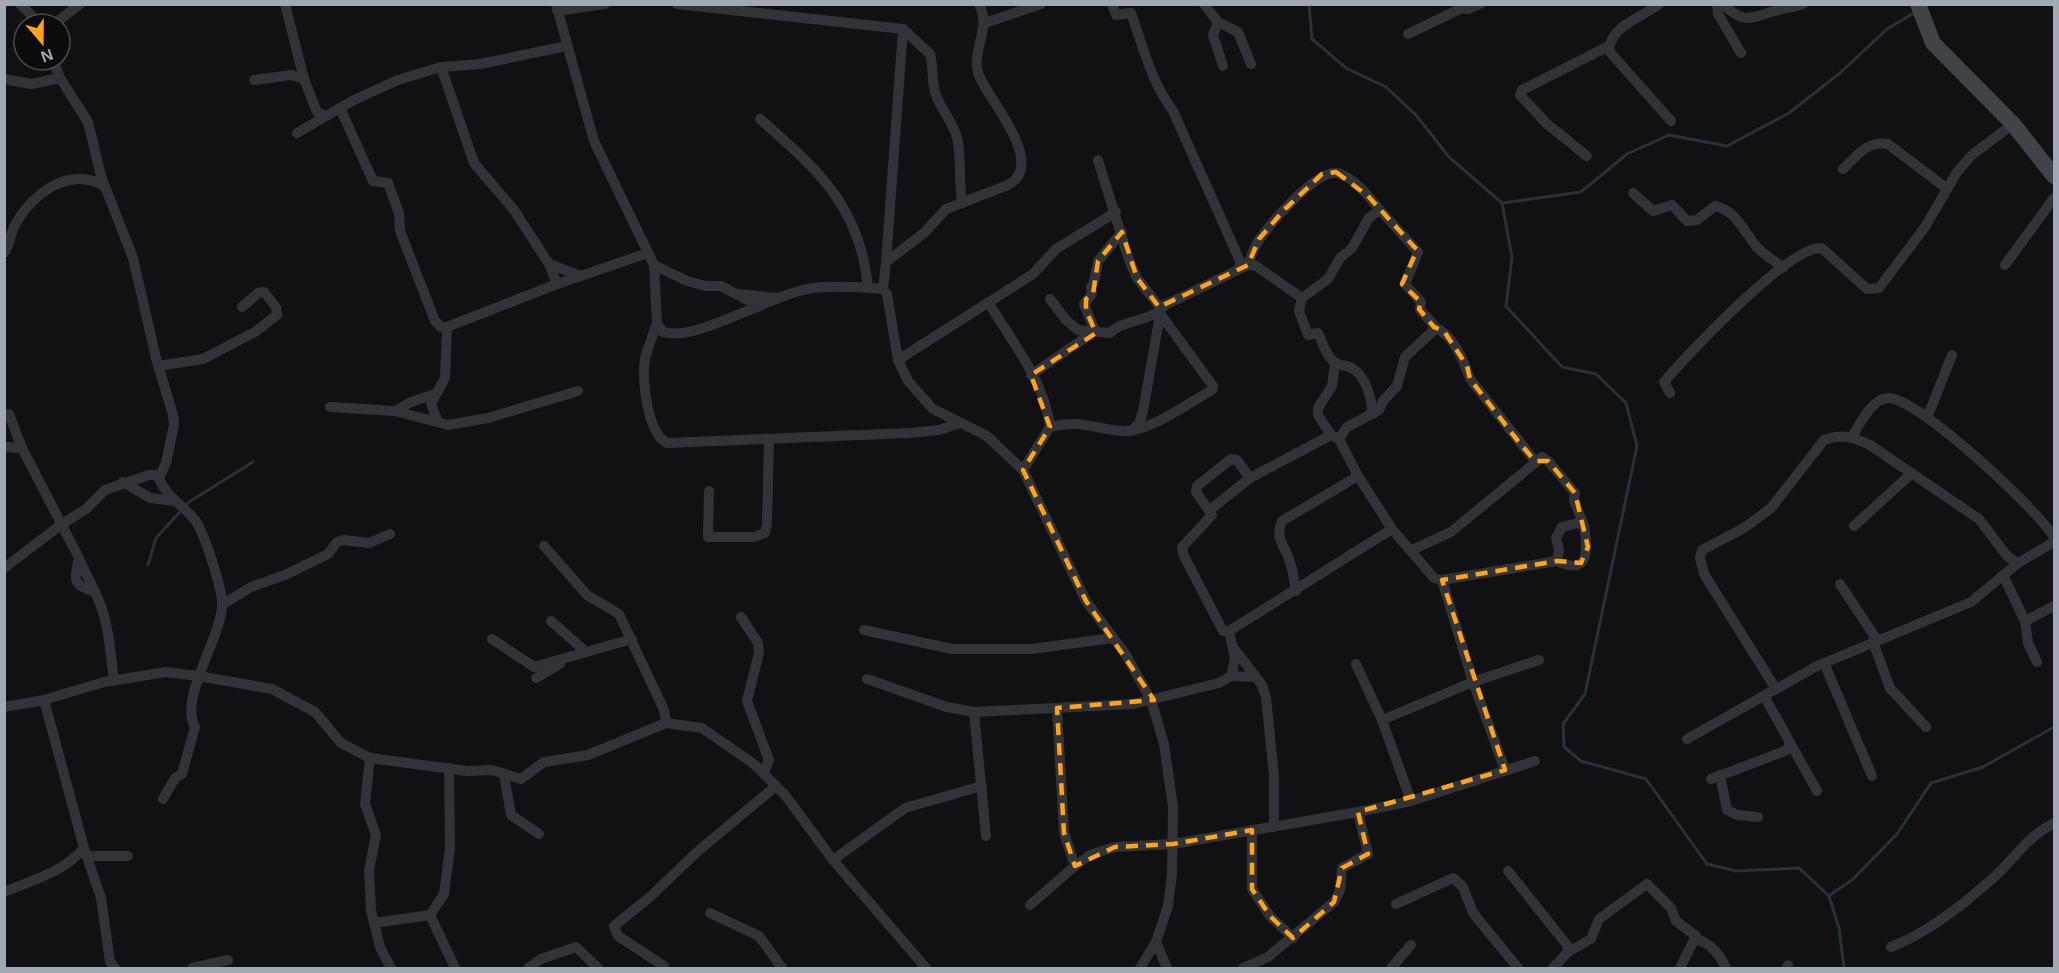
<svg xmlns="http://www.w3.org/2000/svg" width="2059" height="973" viewBox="0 0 2059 973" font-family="Arial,sans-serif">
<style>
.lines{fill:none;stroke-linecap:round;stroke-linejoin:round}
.stream{stroke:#273137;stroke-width:3}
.street{stroke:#323338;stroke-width:10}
.secondary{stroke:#404348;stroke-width:16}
.marked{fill:none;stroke:#ffa31d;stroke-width:4.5;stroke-dasharray:12 8;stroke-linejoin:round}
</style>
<rect width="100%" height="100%" fill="#111113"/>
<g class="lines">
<!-- stream -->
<g class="stream">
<path d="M1309 4 1312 39 1346 68 1386 87 1416 115 1449 157 1502 203 1512 257 1506 306 1562 367 1596 374 1626 403 1637 446 1585 694 1563 724 1564 747 1581 761 1646 779 1707 864 1736 871 1799 868 1829 896 1839 928 1844 968"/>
<path d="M1502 203 1581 192 1627 154 1669 135 1727 146 1789 113 1840 73 1887 29 1914 13"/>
<path d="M148 565 156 538 189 502 253 462"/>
<path d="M1830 895 1852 880 1897 834 1931 783 1983 767 2054 727"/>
</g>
<!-- street -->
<g class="street">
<path d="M20 4 40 24"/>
<path d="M285 4 304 79 317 112 326 116"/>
<path d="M556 4 594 141 654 265 657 323 663 332C696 343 773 293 813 288 836 285 861 287 883 289L887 294 898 360 908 381 933 409 987 436 1023 470 1086 601 1126 655 1151 700 1164 744 1173 807 1172 874 1168 906 1156 942 1140 968"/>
<path d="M677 4 903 29 930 54C934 68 931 82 936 95 942 112 955 124 958 142 961 162 959 182 962 203"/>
<path d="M1112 4 1116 15 1131 13C1143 46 1151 82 1173 111L1240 261V267"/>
<path d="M1204 4 1218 22 1238 32 1251 64"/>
<path d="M1659 4C1642 18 1610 25 1609 51L1671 121"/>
<path d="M1717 4 1718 14 1741 53"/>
<path d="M1722 4C1746 25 1748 18 1775 11 1784 8 1794 7 1803 4"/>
<path d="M557 11 605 4"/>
<path d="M1218 22 1213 35 1223 66"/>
<path d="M985 23 1041 4"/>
<path d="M54 24 80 4"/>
<path d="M1408 34 1462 8 1468 9 1480 4"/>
<path d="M53 60 60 78 88 122 101 176 133 258 156 358 173 415 174 425 166 463 159 478C166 497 183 505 195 520 204 532 222 588 222 603 223 637 178 697 195 727L182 774 175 778 163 799"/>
<path d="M441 67 474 163 514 210 549 264 557 284"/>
<path d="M4 79 31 84 60 78"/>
<path d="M254 80 291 75 304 79"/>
<path d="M340 108 373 181 388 183 399 213 400 231 435 321 441 327H447"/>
<path d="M760 119C818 170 860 206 868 287"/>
<path d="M297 133 354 100 398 80 441 67 480 64 567 46"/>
<path d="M1587 156 1547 124 1520 95 1522 90 1609 46"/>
<path d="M1098 160 1129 260 1137 278 1161 309 1143 411 1139 424 1133 429"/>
<path d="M1843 169C1857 156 1867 140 1888 144L1946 188"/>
<path d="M1633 193 1653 211 1672 205 1687 221 1697 220 1715 206C1737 211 1744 232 1757 247 1764 255 1775 261 1783 268"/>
<path d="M4 253C10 245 10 236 14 227 30 195 69 165 104 186"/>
<path d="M886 262 903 29"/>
<path d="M549 264 581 276"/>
<path d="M654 265 687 281 706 286H721L757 305"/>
<path d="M1248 265C1251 257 1254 247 1259 240 1271 223 1317 168 1338 173 1355 178 1369 197 1380 210L1369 218 1352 248 1340 258 1328 279 1302 298 1299 311 1308 335 1318 333C1323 343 1325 354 1334 362 1339 366 1342 365 1347 366 1366 372 1371 397 1373 414"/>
<path d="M2005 265 2054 198"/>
<path d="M883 289 886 262 924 233 946 209 1008 185C1046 165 993 104 981 80 967 53 993 32 979 4"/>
<path d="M739 294 777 298"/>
<path d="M1050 299 1066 320 1078 330 1110 333C1125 318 1151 323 1165 305L1248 265 1256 266 1302 298"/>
<path d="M988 302C1011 340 1045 382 1050 427"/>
<path d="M657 323C653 335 648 347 645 359 641 379 648 434 667 443L910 433 939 430 960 423"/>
<path d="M1434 327C1454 335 1463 360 1470 379L1535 461"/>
<path d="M1095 331 1084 304 1092 294 1091 287 1094 282 1098 261 1122 232"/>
<path d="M898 360 1033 274 1056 249 1116 212"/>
<path d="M1335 363 1332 386 1318 408V415L1331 435 1339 439 1358 476 1392 529 1434 578 1442 580 1557 561C1590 577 1588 548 1584 526L1578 523 1562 527 1556 538 1559 550 1557 561"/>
<path d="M158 366 203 359 255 332 277 315 276 307 264 292 258 293 242 307"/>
<path d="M1031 375 1095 331"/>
<path d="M1670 393 1664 382C1687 355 1788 247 1821 248L1825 251 1867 289 1879 288 1925 227 1957 172 1972 155 2013 124"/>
<path d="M330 407 395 411 448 425 488 418 578 391"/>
<path d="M395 411 411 402 435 394"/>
<path d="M4 416 9 414 22 448 79 558C74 581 72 584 95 592 109 620 110 650 114 681"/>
<path d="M1927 418 1952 355"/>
<path d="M437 420 431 404 445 378 447 327 557 284 648 253"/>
<path d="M1852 437C1859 425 1873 397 1889 398 1920 400 2036 508 2054 537"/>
<path d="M1339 439 1347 427 1379 410 1383 401 1397 386 1405 357 1434 330 1433 324 1420 310 1421 302 1405 284 1418 252 1380 210"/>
<path d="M4 447 22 448"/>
<path d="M1023 470 1050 427C1082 419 1093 429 1123 431 1147 433 1191 402 1212 390L1213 386 1161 315"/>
<path d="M1250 478 1237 460 1231 459 1197 486 1196 492 1212 515 1182 547 1184 556 1223 631H1229L1392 529"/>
<path d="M123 482 150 498 175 501"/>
<path d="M709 491 708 537H754L765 533 767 524 769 440"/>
<path d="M1210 510 1250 478 1331 435"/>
<path d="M1854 526 1912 473"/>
<path d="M544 546 587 595 619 614 664 710 666 723"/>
<path d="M1412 550 1451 532 1542 457 1548 461 1575 493 1574 500 1584 526"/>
<path d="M79 559 95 592"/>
<path d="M4 568 62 524 86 509 105 490 149 475H160"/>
<path d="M2003 575 2025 621 2028 643 2037 662"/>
<path d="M1442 580 1473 682 1505 770"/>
<path d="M1840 584 1877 640"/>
<path d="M1296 591C1294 581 1293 571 1290 562 1285 545 1274 539 1282 521L1358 476"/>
<path d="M223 604 251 587 285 575 328 554 337 542 344 540 369 543 390 534"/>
<path d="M741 617 758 643 759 653 747 701 769 760 764 773"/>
<path d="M551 621 585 651"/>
<path d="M2025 621 2054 606"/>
<path d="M864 630 952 649H1032L1113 638"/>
<path d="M1229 631 1235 659 1231 676"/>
<path d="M492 639 534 667 632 639"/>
<path d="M1873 642 1890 688 1926 727"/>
<path d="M1233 647 1262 685 1266 697 1274 776V827"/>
<path d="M1824 663 1872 776"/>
<path d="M1356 664 1382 720 1411 801"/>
<path d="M536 678 560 664"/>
<path d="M867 679 947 707 974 712 1133 704 1219 683 1231 676 1255 677"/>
<path d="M1776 689 1704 574 1700 558 1702 550 1744 528 1771 508 1824 440C1842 433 1853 437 1870 445L1979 519 2007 556 2018 563"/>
<path d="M1764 696 1817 791"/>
<path d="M44 700 84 848 101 898 110 962 115 968"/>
<path d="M4 707 44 700 104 682 166 672 198 676 272 689 315 712 341 743 370 758 467 771 492 770 521 779 544 762 588 755 666 723 702 728 754 764 785 795 833 860 926 968"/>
<path d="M1057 708 1064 833 1075 866"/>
<path d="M974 712 986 836"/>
<path d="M1382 720 1473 682 1539 660"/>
<path d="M1687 739 1817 666 1971 602 2018 563 2054 542"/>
<path d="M370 758 365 804 376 835 369 870 371 910 380 947 391 968"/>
<path d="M449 768 450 848 444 894 430 915 455 968"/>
<path d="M504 775 511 815 539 834"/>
<path d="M1720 775 1727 810 1737 815 1758 817"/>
<path d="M1711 779 1780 753 1788 749 1789 744"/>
<path d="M1252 830V889L1270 916 1293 938"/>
<path d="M87 856H128"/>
<path d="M833 860 905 808 982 786"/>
<path d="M1508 871 1567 945 1568 952 1553 968"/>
<path d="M4 892C33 880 64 872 84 848"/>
<path d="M1396 904 1453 878 1463 887 1473 913 1518 968"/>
<path d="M1030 905 1075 866 1090 855 1115 847 1173 844 1358 812 1411 801 1535 761"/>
<path d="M710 913 759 936 782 968"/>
<path d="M374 923 430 915"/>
<path d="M1696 940C1710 941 1721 957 1726 968"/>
<path d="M1156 942 1167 968"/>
<path d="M1891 947C1927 933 1963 905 1992 879 2016 858 2024 839 2054 823"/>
<path d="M1568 952 1591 939 1599 919 1647 884 1671 908 1676 921 1696 936 1680 968"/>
<path d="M664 966 618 936 614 926 650 897 697 852 776 786"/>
<path d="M192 968 228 960"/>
<path d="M528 968 541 959 576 947 598 968"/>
<path d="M1243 968 1268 957 1334 902 1340 890 1342 868 1368 854 1358 812"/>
<path d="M1391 968 1411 945"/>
<path d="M1787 968 1788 965"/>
</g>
<!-- secondary -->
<path class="secondary" d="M1918 4 1933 43 2013 124 2054 176"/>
</g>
<!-- marked area -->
<path class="marked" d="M1336 172 1368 196 1417 250 1402 284 1421 302 1419 309 1434 327 1444 331 1467 366 1470 379 1518 441 1535 461H1548L1575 493 1588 547 1581 563 1557 561 1442 580 1505 770 1358 812 1368 854 1342 868 1334 902 1293 938 1270 916 1252 889V830L1173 844 1115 847 1075 866 1064 833 1057 708 1154 700 1086 601 1023 470 1050 427 1031 375 1096 333 1086 310V299L1093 294 1098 261 1122 232 1137 278 1159 307 1248 265 1259 239 1285 209 1322 174Z"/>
<!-- border -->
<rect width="2059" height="973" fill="none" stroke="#a1a9b5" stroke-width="12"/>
<!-- north arrow -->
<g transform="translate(42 42) rotate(160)"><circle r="28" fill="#0c0c0e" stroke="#484b51" stroke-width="1.5"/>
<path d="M0-4.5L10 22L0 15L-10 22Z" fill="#ffa31d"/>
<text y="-9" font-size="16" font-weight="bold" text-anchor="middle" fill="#a1a9b5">N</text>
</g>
</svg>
